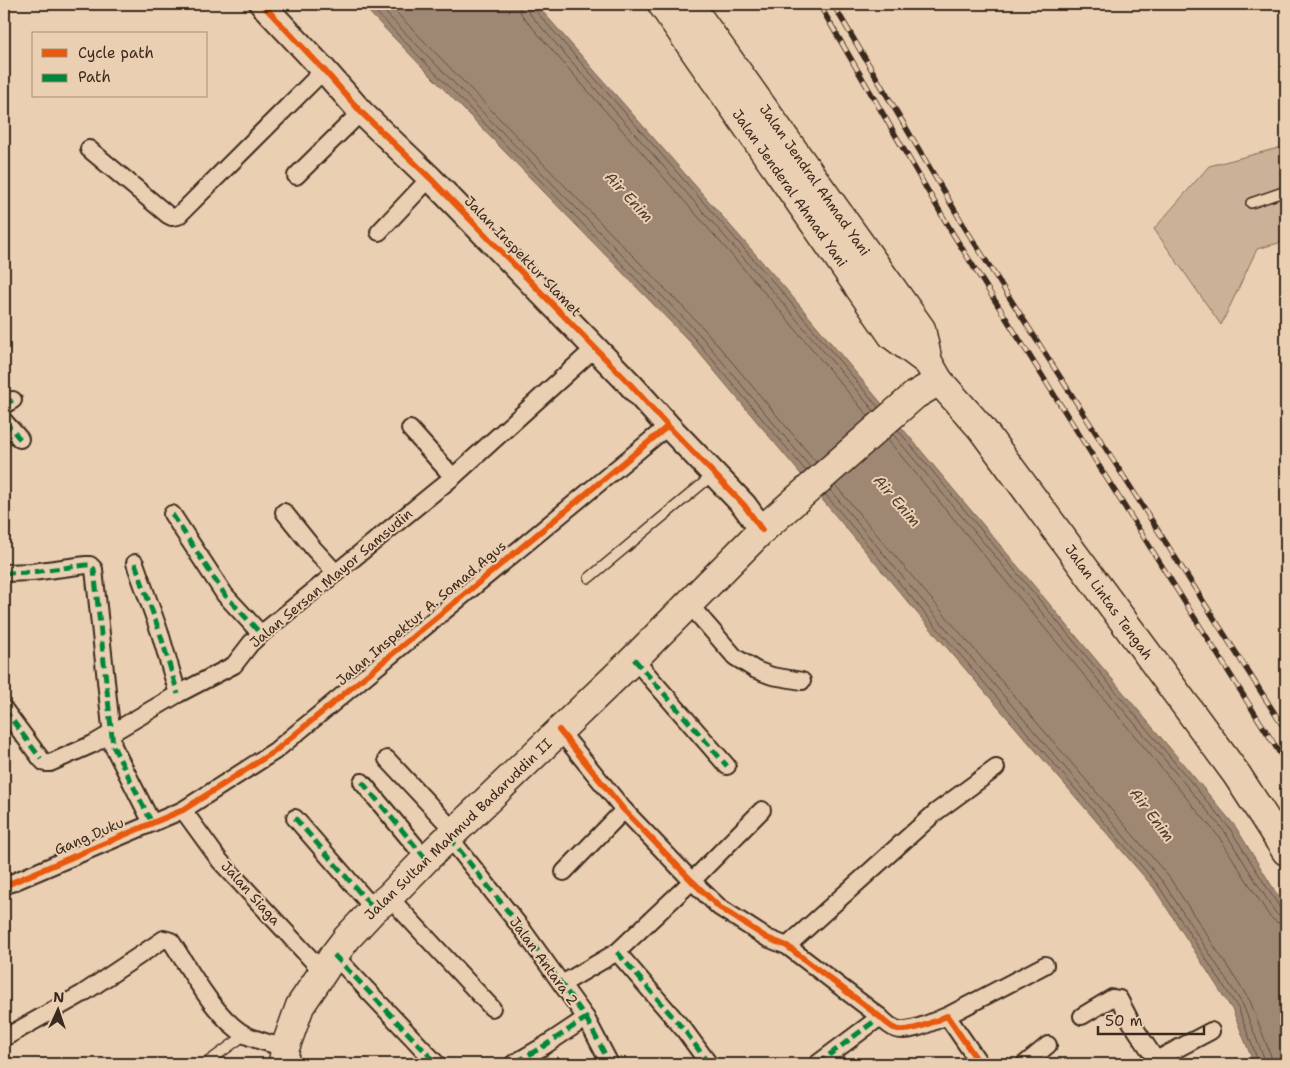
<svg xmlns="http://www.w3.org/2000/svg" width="1290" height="1068" viewBox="0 0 1290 1068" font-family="'Shantell Sans',sans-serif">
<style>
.green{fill:#cbb197;stroke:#836e5a}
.water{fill:#9f8873;stroke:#776251}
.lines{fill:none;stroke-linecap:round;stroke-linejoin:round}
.shore{stroke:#635040;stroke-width:1}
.lane-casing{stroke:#3b2a1e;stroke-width:12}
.street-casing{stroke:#3b2a1e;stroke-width:20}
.secondary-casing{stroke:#3b2a1e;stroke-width:28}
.highway-casing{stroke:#3b2a1e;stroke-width:31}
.lane{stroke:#ebcfb2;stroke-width:9}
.street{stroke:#ebcfb2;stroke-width:16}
.secondary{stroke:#ebcfb2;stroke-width:24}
.highway{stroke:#ebcfb2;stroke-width:28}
.rail-casing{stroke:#3b2a1e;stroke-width:5.5}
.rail{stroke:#ebcfb2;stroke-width:4;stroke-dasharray:11;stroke-linecap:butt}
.quiet{stroke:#00873e;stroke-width:5;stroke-dasharray:10 5;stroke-linecap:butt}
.cycleway-casing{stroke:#ebcfb2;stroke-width:9}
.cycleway{stroke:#e8590c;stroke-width:6}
.labels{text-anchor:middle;stroke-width:4;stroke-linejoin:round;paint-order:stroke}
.street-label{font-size:14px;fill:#3b2a1e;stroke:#ebcfb2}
.water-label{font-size:15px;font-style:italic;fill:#4f3d2f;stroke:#ebcfb2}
</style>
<rect width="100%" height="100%" fill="#ebcfb2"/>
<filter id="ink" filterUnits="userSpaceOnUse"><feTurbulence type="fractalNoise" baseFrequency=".02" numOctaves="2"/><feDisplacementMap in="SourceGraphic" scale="10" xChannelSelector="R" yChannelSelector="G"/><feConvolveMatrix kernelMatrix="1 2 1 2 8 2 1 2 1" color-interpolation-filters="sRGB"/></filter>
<g filter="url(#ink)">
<!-- green -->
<path class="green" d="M1286 146V241L1257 249 1221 325 1154 229 1209 166Z"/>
<!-- water -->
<path class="water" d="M361 4H536L785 288 1235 826 1286 909V1064H1254L1233 1011 1154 888 923 620 691 343Z"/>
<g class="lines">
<!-- shore -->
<g class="shore">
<path d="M368 4 695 339 806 471"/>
<path d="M377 4 700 335 810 467"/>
<path d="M388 4 705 330 816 462"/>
<path d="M519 4 520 12 524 18 771 300 868 416"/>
<path d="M526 4 527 8 529 13 776 295 874 411"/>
<path d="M533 4 534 9 781 291 878 407"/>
<path d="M898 430 1230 829 1280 908 1283 910 1286 911"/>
<path d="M893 434 1225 832 1275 912 1279 916 1286 917"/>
<path d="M887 439 1219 837 1270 917 1278 923 1286 924"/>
<path d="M835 485 938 607 1169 877 1250 1001 1271 1056 1272 1064"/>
<path d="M830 490 932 612 1163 882 1243 1005 1264 1058 1265 1064"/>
<path d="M825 494 927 616 1158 885 1238 1008 1258 1061 1259 1064"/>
</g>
<defs>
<g id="lane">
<path d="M1251 203 1286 191"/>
<path d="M589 578 713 475"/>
<path d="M205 1064 245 1035"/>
</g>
<g id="street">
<path d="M89 149 168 215 172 217 178 216 324 70"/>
<path d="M296 176 361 112"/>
<path d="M379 232 430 178"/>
<path d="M4 405 13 400"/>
<path d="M4 421 20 439"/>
<path d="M410 429 453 477"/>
<path d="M284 512 313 548 336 573"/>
<path d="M172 514 225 595 261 634"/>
<path d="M135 563 160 633 178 694"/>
<path d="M4 573 32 572 86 565H90L94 569 113 746 152 823"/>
<path d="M689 604 735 657 756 670 772 676 802 681"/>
<path d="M634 659 727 766"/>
<path d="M4 709 41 759 45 763H50L93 744 178 694 234 665 251 643 261 634 453 477 595 348"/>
<path d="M559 730 624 810 692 881 719 907 767 938 787 946 880 1017C884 1021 890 1027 896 1029 909 1034 934 1021 947 1016L980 1064"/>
<path d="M387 759 455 832"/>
<path d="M362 782 426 859"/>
<path d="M183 810 220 861 323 972"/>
<path d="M295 818 374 909"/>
<path d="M449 837 522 929 586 1018 544 1046 513 1064"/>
<path d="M564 872 624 810"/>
<path d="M4 886 183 810 275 751 668 426"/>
<path d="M389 897 492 1008"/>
<path d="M787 946 936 812 996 768"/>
<path d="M617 952 685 1031 709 1064"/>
<path d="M334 955 437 1064"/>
<path d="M562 984 617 952 692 881 762 810"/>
<path d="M947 1016 1045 965"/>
<path d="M1082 1016 1112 998 1119 999 1131 1022 1156 1060"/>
<path d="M586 1018 610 1064"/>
<path d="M4 1038 82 994 164 939 171 941C190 970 215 1017 244 1034 254 1040 273 1044 285 1048"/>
<path d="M817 1064 880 1017"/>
<path d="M1025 1064 1048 1045"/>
<path d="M1150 1064 1156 1060 1211 1031"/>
</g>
<path id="secondary" d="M262 4 324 70 361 112 430 178 630 384 668 426 744 505 762 530"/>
<g id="highway">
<path d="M662 4 892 335 928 362"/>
<path d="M689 4 921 329 928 362 939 381"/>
<path d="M283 1064 285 1048 300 1006 323 972 334 955 347 938 374 909 389 897 426 859 634 659 762 530 915 395 939 381 981 428 1237 775 1286 851"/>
</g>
</defs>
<!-- lane casing -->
<use href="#lane" class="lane-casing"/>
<!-- street casing -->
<use href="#street" class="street-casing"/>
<!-- secondary casing -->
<use href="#secondary" class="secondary-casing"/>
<!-- highway casing -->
<use href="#highway" class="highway-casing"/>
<!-- lane -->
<use href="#lane" class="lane"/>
<!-- street -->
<use href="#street" class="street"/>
<!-- secondary -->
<use href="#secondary" class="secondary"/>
<!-- highway -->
<use href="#highway" class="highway"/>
<defs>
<g id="rail">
<path d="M819 4 953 234 1286 763"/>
<path d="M833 4 967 231 1286 731"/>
</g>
</defs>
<!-- rail casing -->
<use href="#rail" class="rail-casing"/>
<!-- rail -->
<use href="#rail" class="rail"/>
<!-- quiet -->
<g class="quiet">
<path d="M4 405 13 400"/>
<path d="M4 421 20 439"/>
<path d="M172 514 225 595 261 634"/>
<path d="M135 563 160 633 178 694"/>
<path d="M4 573 32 572 86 565H90L94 569 113 746 152 823"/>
<path d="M634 659 727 766"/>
<path d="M4 709 41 759"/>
<path d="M362 782 426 859"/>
<path d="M295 818 374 909"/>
<path d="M449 837 522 929 586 1018 544 1046 513 1064"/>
<path d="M617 952 685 1031 709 1064"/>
<path d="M334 955 437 1064"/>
<path d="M586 1018 610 1064"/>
<path d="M817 1064 880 1017"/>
</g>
<defs>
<g id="cycleway">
<path d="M262 4 324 70 361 112 430 178 630 384 668 426 744 505 762 530"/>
<path d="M559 730 624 810 692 881 719 907 767 938 787 946 880 1017C884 1021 890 1027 896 1029 909 1034 934 1021 947 1016L980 1064"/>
<path d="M4 886 183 810 275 751 668 426"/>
</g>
</defs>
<!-- cycleway casing -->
<use href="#cycleway" class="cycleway-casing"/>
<!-- cycleway -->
<use href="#cycleway" class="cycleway"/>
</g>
</g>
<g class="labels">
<!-- street labels -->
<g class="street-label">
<text transform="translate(815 180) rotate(55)" y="5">Jalan Jendral Ahmad Yani</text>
<text transform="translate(790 188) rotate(55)" y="5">Jalan Jenderal Ahmad Yani</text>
<text transform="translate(523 256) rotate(46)" y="5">Jalan Inspektur Slamet</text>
<text transform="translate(331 578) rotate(-40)" y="5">Jalan Sersan Mayor Samsudin</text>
<text transform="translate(1109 602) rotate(54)" y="5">Jalan Lintas Tengah</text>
<text transform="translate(421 613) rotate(-40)" y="5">Jalan Inspektur A. Somad Agus</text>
<text transform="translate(458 829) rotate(-44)" y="5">Jalan Sultan Mahmud Badaruddin II</text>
<text transform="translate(89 836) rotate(-23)" y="5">Gang Duku</text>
<text transform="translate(251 893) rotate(48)" y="5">Jalan Siaga</text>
<text transform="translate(544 961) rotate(54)" y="5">Jalan Antara 2</text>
</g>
<!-- water labels -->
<g class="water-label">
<text transform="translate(629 197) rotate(47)" y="5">Air Enim</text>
<text transform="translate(897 501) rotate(49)" y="5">Air Enim</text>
<text transform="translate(1152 815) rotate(53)" y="5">Air Enim</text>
</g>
</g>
<!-- margin -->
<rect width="1290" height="1068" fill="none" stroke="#ebcfb2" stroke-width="20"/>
<rect x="10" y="10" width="1270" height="1048" fill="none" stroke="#3b2a1e" stroke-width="2" filter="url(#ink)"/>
<!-- legend -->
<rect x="32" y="32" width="175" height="65" fill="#ebcfb2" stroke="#a58d77"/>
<rect x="42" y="49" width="25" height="8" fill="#e8590c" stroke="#a58d77"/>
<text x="78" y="58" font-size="15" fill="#3b2a1e">Cycle path</text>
<rect x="42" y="74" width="25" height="8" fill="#00873e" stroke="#a58d77"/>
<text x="78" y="82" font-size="15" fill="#3b2a1e">Path</text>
<!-- north arrow -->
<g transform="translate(58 1010) rotate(3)" stroke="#ebcfb2" stroke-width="4" paint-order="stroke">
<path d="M0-4L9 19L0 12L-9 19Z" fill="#3b2a1e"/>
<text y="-8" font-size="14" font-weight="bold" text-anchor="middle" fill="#3b2a1e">N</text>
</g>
<!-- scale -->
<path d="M1098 1026v8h106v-8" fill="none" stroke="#3b2a1e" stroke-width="2.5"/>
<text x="1105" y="1026" font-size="15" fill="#3b2a1e" stroke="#ebcfb2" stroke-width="4" paint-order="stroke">50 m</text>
</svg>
